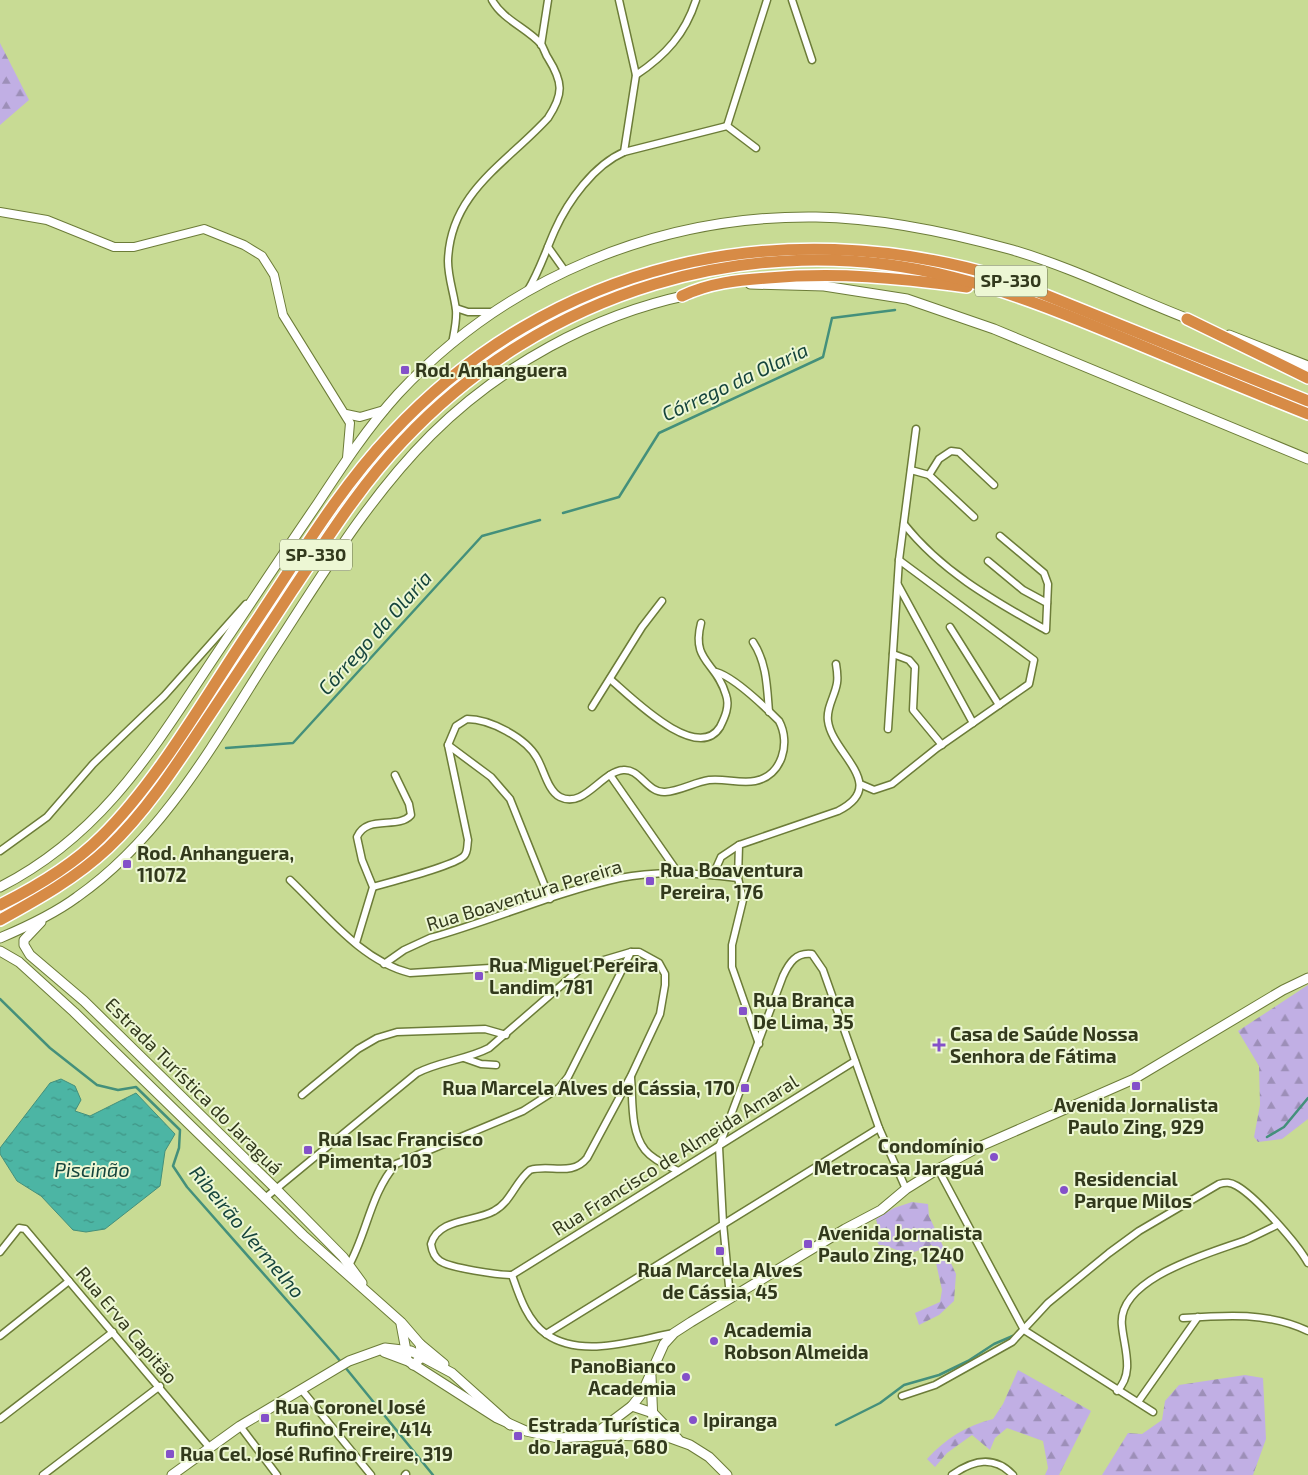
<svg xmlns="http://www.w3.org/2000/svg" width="1308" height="1475" viewBox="0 0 1308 1475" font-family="'Exo 2',sans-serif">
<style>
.forest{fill:url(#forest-firs)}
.water{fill:url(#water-ripples);stroke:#44907b}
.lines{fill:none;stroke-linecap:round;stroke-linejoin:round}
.stream{stroke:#44907b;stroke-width:2.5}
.minor-casing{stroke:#6c7c38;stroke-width:9}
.tertiary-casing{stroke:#6c7c38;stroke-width:10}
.secondary-casing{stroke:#6c7c38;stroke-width:11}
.motorway-casing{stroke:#fff;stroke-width:14}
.minor{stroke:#fff;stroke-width:6}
.tertiary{stroke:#fff;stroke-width:8}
.secondary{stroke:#fff;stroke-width:9}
.motorway{stroke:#d78b46;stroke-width:11}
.poi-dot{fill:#8451c9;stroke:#edf7d4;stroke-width:2}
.labels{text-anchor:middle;stroke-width:4;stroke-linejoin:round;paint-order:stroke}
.shield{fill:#edf7d4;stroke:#6a7253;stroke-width:1}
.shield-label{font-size:18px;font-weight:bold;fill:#32391c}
.poi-label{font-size:19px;font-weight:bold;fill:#32391c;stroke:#edf7d4;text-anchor:start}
.street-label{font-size:19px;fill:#32391c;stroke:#edf7d4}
.water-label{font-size:20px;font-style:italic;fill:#16453d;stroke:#edf7d4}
</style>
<defs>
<pattern id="forest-firs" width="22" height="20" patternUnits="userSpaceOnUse" patternTransform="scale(1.25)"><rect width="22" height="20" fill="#c1afe4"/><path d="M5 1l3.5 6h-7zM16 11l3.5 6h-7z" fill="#9d8fb8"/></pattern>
<pattern id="water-ripples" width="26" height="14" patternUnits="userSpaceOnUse" patternTransform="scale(1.25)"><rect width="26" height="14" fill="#4cb5a4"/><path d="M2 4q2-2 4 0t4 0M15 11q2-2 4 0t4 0" fill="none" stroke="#409485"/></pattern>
</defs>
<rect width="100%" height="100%" fill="#c8db94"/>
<!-- forest -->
<g class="forest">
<path d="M0 43 29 100 0 125Z"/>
<path d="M1308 985V1119L1282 1139 1258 1142 1254 1137 1260 1105 1259 1066 1238 1031Z"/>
<path d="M912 1202 928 1204 929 1216 956 1274 954 1301 939 1315 919 1325 915 1313 940 1302 942 1290 932 1245C925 1247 918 1252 909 1253 898 1253 890 1245 879 1245L874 1235 879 1232 876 1219 894 1208Z"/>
<path d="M1018 1370 1091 1411 1059 1475H1045L1048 1468 1043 1441 1007 1428 995 1438 990 1450 972 1435 947 1453 935 1467 927 1459C946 1438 966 1426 993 1419L1003 1404Z"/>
<path d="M1245 1375 1263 1378 1266 1439 1253 1475H1102L1128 1433 1142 1434 1162 1420 1165 1401 1179 1385Z"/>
</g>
<!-- water -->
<path class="water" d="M61 1079 75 1086 81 1100 75 1111 90 1116 136 1093 175 1134 165 1151 160 1186 105 1229 86 1232 73 1230 41 1196 17 1181 0 1154V1148L50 1083Z"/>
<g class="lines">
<!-- stream -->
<g class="stream">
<path d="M563 513 619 497 659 433 823 357 832 318 895 310"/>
<path d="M226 748 293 743 482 536 540 520"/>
<path d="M0 999 50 1048 97 1085 118 1090 136 1087 180 1130 179 1148 173 1166 187 1187 336 1356 433 1475"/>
<path d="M1267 1137 1284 1127 1308 1098"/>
<path d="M836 1425 880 1403 904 1385 939 1375 968 1361 994 1344 1015 1335"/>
</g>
<defs>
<g id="minor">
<path d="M792 0 812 60"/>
<path d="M541 45 548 0"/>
<path d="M636 75C666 55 685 34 696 0"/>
<path d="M727 126 767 0"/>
<path d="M624 152 727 126 756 148"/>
<path d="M548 247 565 271"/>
<path d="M528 290C540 270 546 250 555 230 568 201 594 165 624 152L636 75 619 0"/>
<path d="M456 308 468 312H492"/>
<path d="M452 344C454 332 457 321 456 310 454 293 448 278 448 261 450 192 507 163 548 118 564 94 563 82 548 58 545 54 544 48 541 44 527 28 503 20 492 0"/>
<path d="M911 470 929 475 974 517"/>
<path d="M929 475 939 459 951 451 959 452 994 485"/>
<path d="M904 524C942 572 993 600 1046 630L1048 584 1044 573 1000 536"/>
<path d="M988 561 1023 590 1047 603"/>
<path d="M898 585 973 723"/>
<path d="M950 627 999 705"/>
<path d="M753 642C767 663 767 688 769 712"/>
<path d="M893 654 909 660 915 667 913 710 942 745"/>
<path d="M610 679C630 696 697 764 720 727 725 717 730 706 726 695 716 661 691 662 701 623"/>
<path d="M592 707 642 627 662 601"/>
<path d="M888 729 899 560 916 429"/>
<path d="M448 745 491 777 510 799 550 899"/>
<path d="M610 775 679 874"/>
<path d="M860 784 874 790 892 784 937 748 1029 684 1034 660 899 560"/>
<path d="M0 851 47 817 93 764 164 696 246 604"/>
<path d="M713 875 721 857 739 845"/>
<path d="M290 880C325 913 361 961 410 973L522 966 579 970"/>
<path d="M373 887C390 882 454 866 464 856 468 852 467 846 468 840L448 745 456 726 467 719C490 719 526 738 537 758 544 770 548 791 560 797 584 809 601 772 623 770 640 768 647 793 665 792 680 791 695 782 709 780 724 778 740 784 755 781 782 776 791 743 779 721 765 707 734 677 716 672"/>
<path d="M356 943 373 887 362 860 357 837C367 814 398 830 411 815L409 804 395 775"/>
<path d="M384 964 404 950 430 938C494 920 556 892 620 878 658 870 701 873 738 878"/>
<path d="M759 1044 732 967V945L743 900 738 878 739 845 838 811C890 785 832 754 828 721 826 708 835 696 837 683 838 677 837 670 836 664"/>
<path d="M464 1058 481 1064 496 1065"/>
<path d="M631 1078C633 1100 630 1131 645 1150 653 1160 667 1165 678 1171"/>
<path d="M302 1095 358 1049 377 1038 397 1032 485 1029 506 1035"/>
<path d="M938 1169 1024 1330 1153 1412"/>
<path d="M265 1198 417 1073C440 1061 466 1060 489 1048L579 970 604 960 631 952H639L659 963 665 974V985L660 1014 631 1076 587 1158C572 1177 550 1164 530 1170 515 1182 511 1202 494 1211 475 1222 438 1218 431 1244 432 1251 434 1257 440 1261 450 1268 498 1275 512 1275 519 1295 527 1321 546 1334 582 1359 635 1340 674 1333"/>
<path d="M0 1252 19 1228 25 1229 210 1448"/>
<path d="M348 1267C367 1234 370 1194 396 1164L523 1111 559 1088 568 1077 631 952"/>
<path d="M512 1275 855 1061"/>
<path d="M730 1297 723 1223 719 1147 783 976C789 963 796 952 812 954L823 970 879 1128 906 1189"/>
<path d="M1183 1318C1226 1315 1268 1312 1308 1331"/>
<path d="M546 1334 879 1128"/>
<path d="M0 1336 69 1281"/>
<path d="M301 1389 371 1475"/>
<path d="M1117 1391C1135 1373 1124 1348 1122 1326 1116 1278 1211 1253 1246 1240 1257 1235 1267 1230 1277 1225"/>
<path d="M902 1396 935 1385 1012 1342 1048 1303 1109 1253 1139 1231 1219 1184C1226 1182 1230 1182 1237 1186 1256 1197 1297 1243 1308 1263"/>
<path d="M1138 1402 1198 1317"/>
<path d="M0 1419 113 1332"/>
<path d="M240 1426 277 1475"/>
<path d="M43 1475 160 1386"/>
<path d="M405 1475 406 1474"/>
<path d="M952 1475C973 1460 994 1455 1013 1475"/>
</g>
<g id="tertiary">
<path d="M0 212 47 220 114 247H134L204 229 244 245 262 256 274 275 283 315 350 423 347 458"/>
<path d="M346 414 360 417 384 410"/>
</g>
<g id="secondary">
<path d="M750 284 824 286 907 299 994 329 1308 459"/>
<path d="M1229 335 1308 366"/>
<path d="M0 887C112 830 162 733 230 634 259 590 288 547 318 503 343 465 368 427 398 394 506 278 658 215 816 217 881 218 947 232 1009 249 1072 267 1131 297 1191 320"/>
<path d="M41 922 24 940V945L30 955 84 1001 275 1188 343 1257 362 1283"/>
<path d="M0 938C26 927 54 914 77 897 163 837 215 741 270 655 319 580 367 499 431 435 500 366 593 315 688 295"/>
<path d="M0 951 19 962 74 1012 303 1235 401 1322 420 1344 422 1357 413 1365"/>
<path d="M401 1324 407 1356"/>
<path d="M420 1344 444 1364"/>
<path d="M384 1352 408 1361 497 1418 526 1431 558 1438 611 1435 668 1437 690 1445 709 1457 727 1475"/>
<path d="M632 1406 653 1413 678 1439"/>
<path d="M650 1436 653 1422 651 1376"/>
<path d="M591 1437 632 1406 642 1393 664 1344 674 1333 691 1322 845 1229 881 1210 906 1189 938 1169 981 1146 1134 1079 1283 990 1308 978"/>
<path d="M172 1475 240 1426 349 1361 385 1348 411 1351 452 1373 510 1425"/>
</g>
<g id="motorway">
<path d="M682 296C709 283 738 280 768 278 839 272 897 278 967 287"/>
<path d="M1187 319 1308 378"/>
<path d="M0 905C36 887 72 866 101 837 159 780 206 695 252 627 296 562 337 491 391 434 551 262 779 211 1001 277L1308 401"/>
<path d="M0 920C38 899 76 878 108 848 147 811 177 764 207 719 235 677 264 634 292 591 327 539 360 486 403 441 542 292 753 226 952 277 1012 292 1070 316 1128 340 1188 365 1248 390 1308 414"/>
</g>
</defs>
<!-- minor casing -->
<use href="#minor" class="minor-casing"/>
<!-- tertiary casing -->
<use href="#tertiary" class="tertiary-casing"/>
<!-- secondary casing -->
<use href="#secondary" class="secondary-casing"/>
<!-- motorway casing -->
<use href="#motorway" class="motorway-casing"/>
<!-- minor -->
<use href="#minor" class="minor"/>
<!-- tertiary -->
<use href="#tertiary" class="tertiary"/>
<!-- secondary -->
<use href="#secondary" class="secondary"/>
<!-- motorway -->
<use href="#motorway" class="motorway"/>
</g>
<!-- markers -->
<g class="poi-dot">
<rect x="400" y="365" width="10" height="10" rx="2.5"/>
<rect x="122" y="859" width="10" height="10" rx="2.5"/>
<rect x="645" y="876" width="10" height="10" rx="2.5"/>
<rect x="474" y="971" width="10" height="10" rx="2.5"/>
<rect x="738" y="1006" width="10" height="10" rx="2.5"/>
<path d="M936.5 1037.5h5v5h5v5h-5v5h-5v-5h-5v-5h5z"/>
<rect x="1131" y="1081" width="10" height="10" rx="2.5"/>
<rect x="740" y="1083" width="10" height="10" rx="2.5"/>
<rect x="303" y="1145" width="10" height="10" rx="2.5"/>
<circle cx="994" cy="1157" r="5"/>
<circle cx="1064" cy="1190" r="5"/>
<rect x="803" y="1239" width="10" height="10" rx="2.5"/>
<rect x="715" y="1246" width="10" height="10" rx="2.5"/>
<circle cx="714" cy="1341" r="5"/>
<circle cx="686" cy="1377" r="5"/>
<rect x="260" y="1413" width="10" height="10" rx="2.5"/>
<circle cx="693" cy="1420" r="5"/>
<rect x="513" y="1431" width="10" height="10" rx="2.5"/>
<rect x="165" y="1449" width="10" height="10" rx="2.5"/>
</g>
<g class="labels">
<!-- shield labels -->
<g class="shield">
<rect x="975" y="265.5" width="72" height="31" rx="4"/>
<rect x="280" y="539.5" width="72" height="31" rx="4"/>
</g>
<g class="shield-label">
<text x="1011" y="287">SP-330</text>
<text x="316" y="561">SP-330</text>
</g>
<!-- poi labels -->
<g class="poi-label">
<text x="415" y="377">Rod. Anhanguera</text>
<text x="137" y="860">Rod. Anhanguera,<tspan x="137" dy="22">11072</tspan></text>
<text x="660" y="877">Rua Boaventura<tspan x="660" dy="22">Pereira, 176</tspan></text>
<text x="489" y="972">Rua Miguel Pereira<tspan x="489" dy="22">Landim, 781</tspan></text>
<text x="753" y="1007">Rua Branca<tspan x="753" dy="22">De Lima, 35</tspan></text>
<text x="950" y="1041">Casa de Saúde Nossa<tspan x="950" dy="22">Senhora de Fátima</tspan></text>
<text x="735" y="1095" text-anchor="end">Rua Marcela Alves de Cássia, 170</text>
<text x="1136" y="1112" text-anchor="middle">Avenida Jornalista<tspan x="1136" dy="22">Paulo Zing, 929</tspan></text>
<text x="318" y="1146">Rua Isac Francisco<tspan x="318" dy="22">Pimenta, 103</tspan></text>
<text x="984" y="1153" text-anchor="end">Condomínio<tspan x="984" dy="22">Metrocasa Jaraguá</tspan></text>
<text x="1074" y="1186">Residencial<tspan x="1074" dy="22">Parque Milos</tspan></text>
<text x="818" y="1240">Avenida Jornalista<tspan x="818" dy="22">Paulo Zing, 1240</tspan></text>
<text x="720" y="1277" text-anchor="middle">Rua Marcela Alves<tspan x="720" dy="22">de Cássia, 45</tspan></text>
<text x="724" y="1337">Academia<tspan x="724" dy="22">Robson Almeida</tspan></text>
<text x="676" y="1373" text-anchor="end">PanoBianco<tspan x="676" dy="22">Academia</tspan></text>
<text x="275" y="1414">Rua Coronel José<tspan x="275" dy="22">Rufino Freire, 414</tspan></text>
<text x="703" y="1427">Ipiranga</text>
<text x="528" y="1432">Estrada Turística<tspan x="528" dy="22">do Jaraguá, 680</tspan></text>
<text x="180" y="1461">Rua Cel. José Rufino Freire, 319</text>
</g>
<!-- street labels -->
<g class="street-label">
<text transform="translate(524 895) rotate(-17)" y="7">Rua Boaventura Pereira</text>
<text transform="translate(194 1086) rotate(45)" y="7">Estrada Turística do Jaraguá</text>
<text transform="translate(675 1155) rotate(-32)" y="7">Rua Francisco de Almeida Amaral</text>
<text transform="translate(127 1325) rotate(50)" y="7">Rua Erva Capitão</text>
</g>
<!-- water labels -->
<g class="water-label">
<text transform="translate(735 382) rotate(-25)" y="7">Córrego da Olaria</text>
<text transform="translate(375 633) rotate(-48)" y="7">Córrego da Olaria</text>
<text x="92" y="1177">Piscinão</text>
<text transform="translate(247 1232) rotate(50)" y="7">Ribeirão Vermelho</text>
</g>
</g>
</svg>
